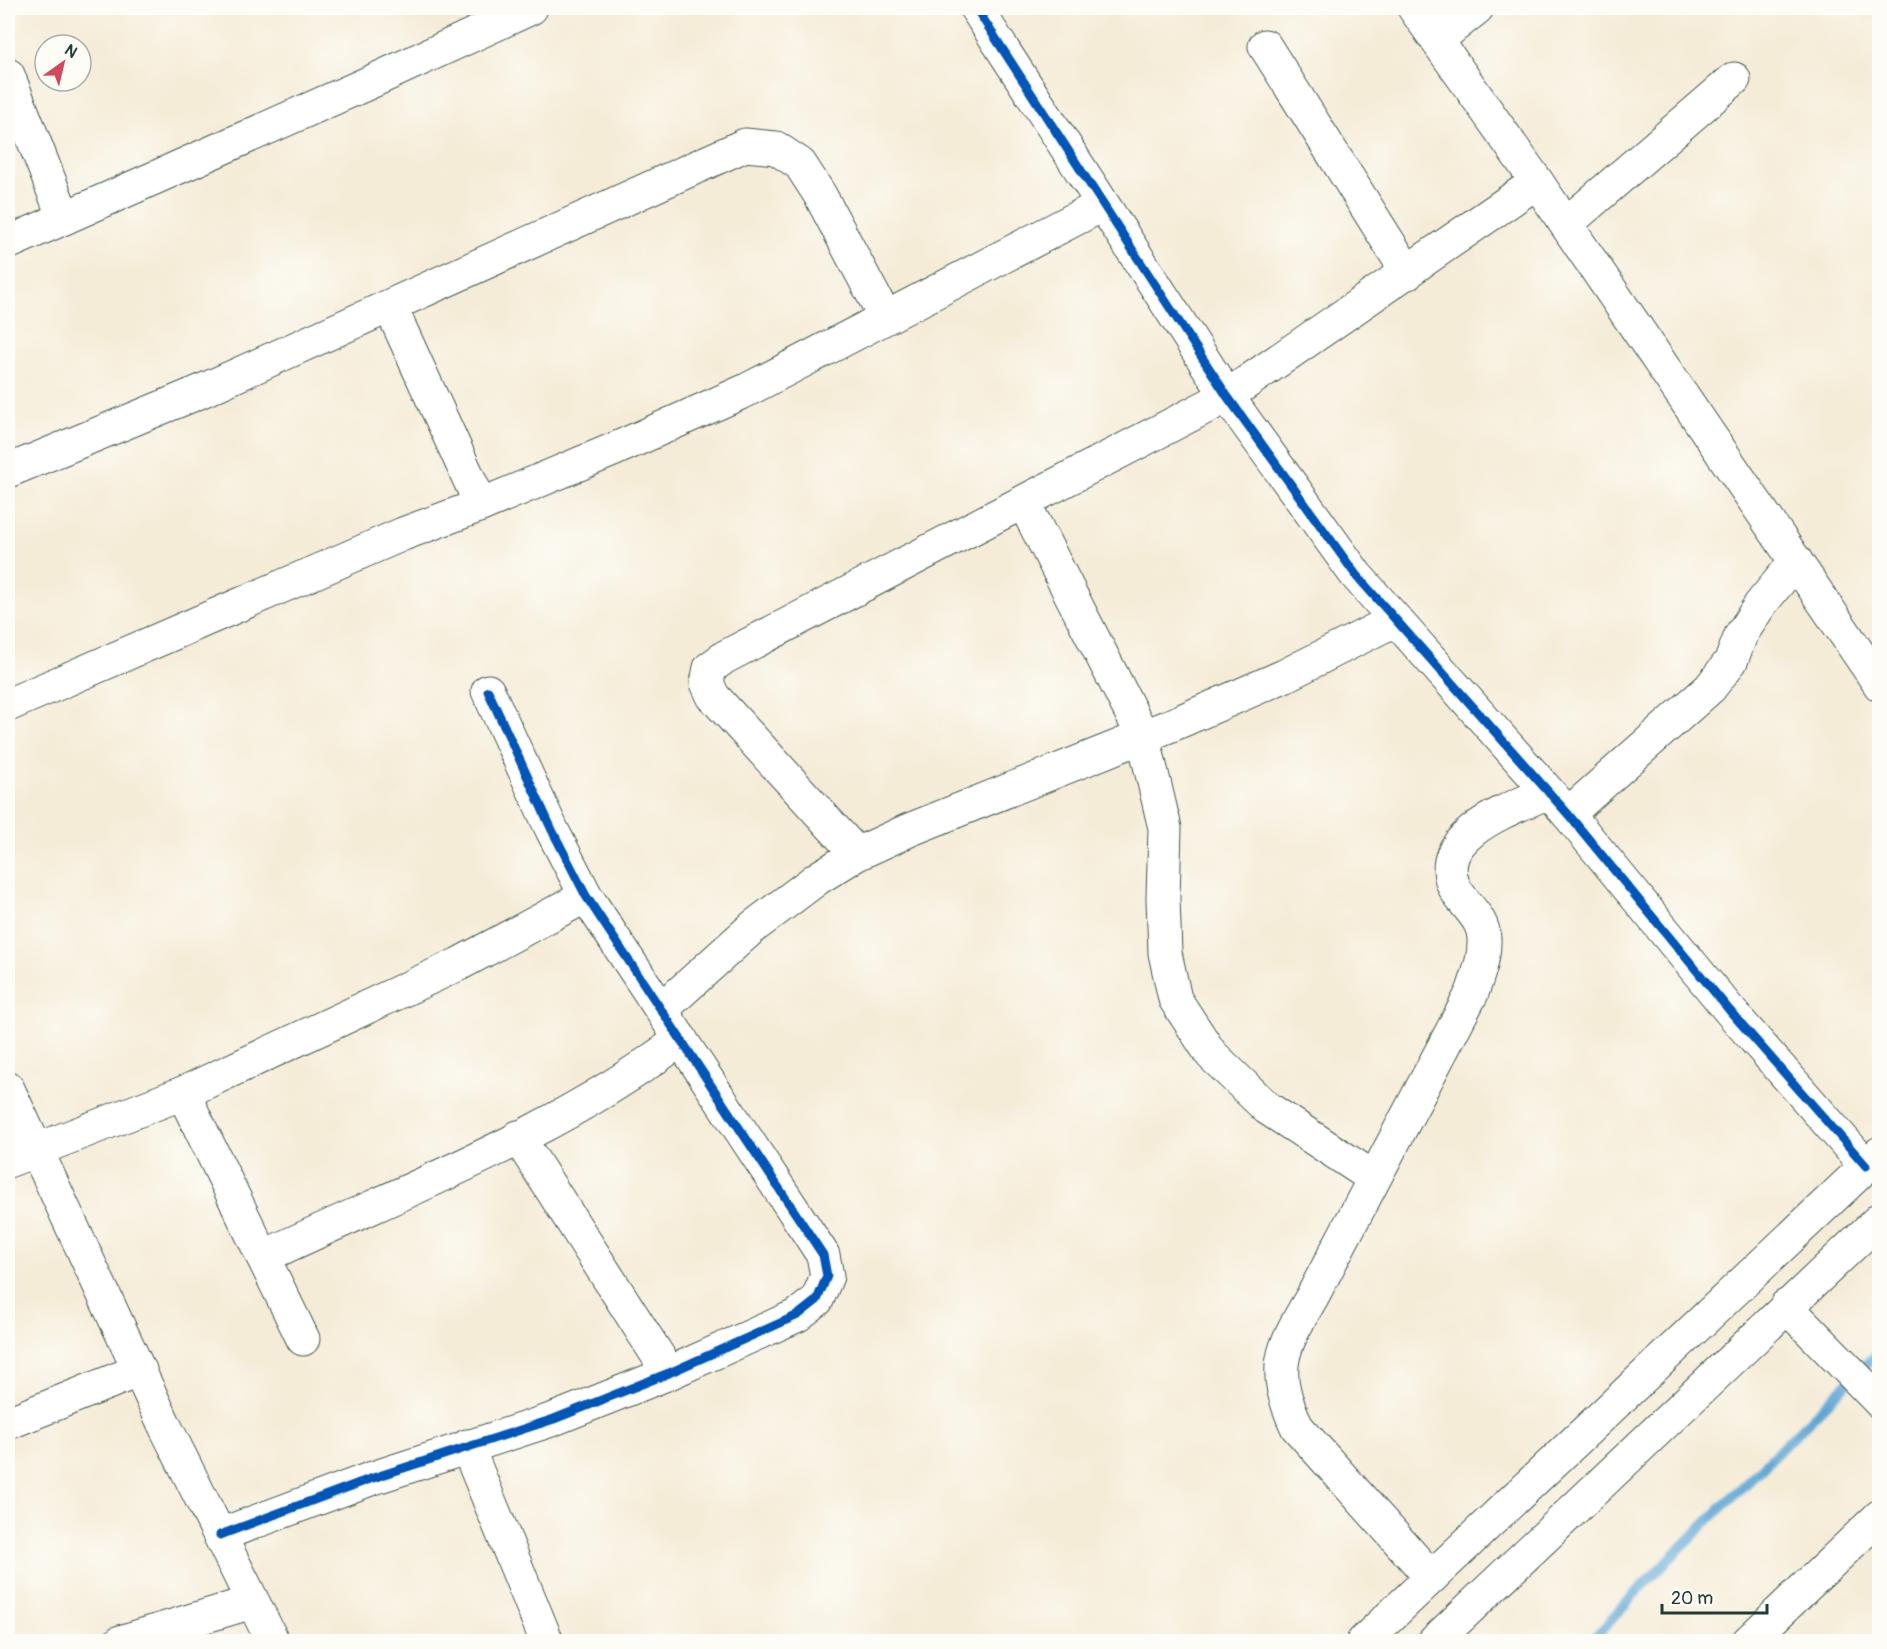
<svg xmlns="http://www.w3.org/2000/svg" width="1887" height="1649" viewBox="0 0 1887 1649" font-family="Pangolin,sans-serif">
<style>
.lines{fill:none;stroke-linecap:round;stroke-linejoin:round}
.stream{stroke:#60a7d6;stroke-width:10}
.minor-casing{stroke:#3f574c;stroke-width:35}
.highway-casing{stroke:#3f574c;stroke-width:35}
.minor{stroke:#fff;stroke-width:33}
.highway{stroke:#fff;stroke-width:33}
.cycleway-casing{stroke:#fdfcf7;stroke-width:13}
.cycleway{stroke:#0057b8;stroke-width:9}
</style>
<rect width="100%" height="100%" fill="#fdfcf7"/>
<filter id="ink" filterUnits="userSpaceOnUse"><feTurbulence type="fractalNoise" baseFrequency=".0167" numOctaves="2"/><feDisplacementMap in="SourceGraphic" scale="12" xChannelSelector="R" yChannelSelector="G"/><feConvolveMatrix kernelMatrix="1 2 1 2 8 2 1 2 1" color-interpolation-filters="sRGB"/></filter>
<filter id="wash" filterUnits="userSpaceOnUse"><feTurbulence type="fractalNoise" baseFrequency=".008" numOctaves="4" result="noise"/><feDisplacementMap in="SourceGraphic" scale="24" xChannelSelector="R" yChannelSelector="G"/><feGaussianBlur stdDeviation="1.35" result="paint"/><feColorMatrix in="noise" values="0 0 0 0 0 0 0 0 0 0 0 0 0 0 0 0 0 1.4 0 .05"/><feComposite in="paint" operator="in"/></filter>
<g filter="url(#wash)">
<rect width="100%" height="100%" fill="#f5ecd7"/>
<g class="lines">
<!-- stream -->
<path class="stream" d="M1591 1642 1637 1591 1880 1351"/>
</g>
</g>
<g filter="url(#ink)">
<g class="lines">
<defs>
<g id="minor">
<path d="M976 8 1227 396 1356 575 1568 814 1730 1011 1866 1166"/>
<path d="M1414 8 1537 182 1880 685"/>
<path d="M1438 39 1477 8"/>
<path d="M1265 46 1408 273"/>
<path d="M8 75 64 218"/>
<path d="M1566 224 1734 79"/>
<path d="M8 243 375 80 531 8"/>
<path d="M390 306 481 505"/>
<path d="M8 471 197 393 745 145 776 148 800 164 820 195 885 317"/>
<path d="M1024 503 1143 736 1165 828 1163 898 1165 953 1175 999 1211 1054 1267 1108 1374 1178"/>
<path d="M8 705 403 534 481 505 615 449 747 390 1102 205"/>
<path d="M1568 814 1710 688 1731 661 1741 635 1760 605 1796 561"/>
<path d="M857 854 713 696 707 683 710 668 725 657 1227 396 1537 182"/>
<path d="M662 1009 753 927 818 878 857 854 909 830 1174 724 1284 676 1395 620"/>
<path d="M8 1089 165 1426 273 1642"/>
<path d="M183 1093 303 1339"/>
<path d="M518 1137 669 1373"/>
<path d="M8 1161 183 1093 459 964 586 896"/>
<path d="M263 1257C404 1190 556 1134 681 1039"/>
<path d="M1786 1306 1880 1402"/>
<path d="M8 1423 140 1370"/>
<path d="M467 1446 547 1642"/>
<path d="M220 1535 370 1479 554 1419 669 1373 798 1315 817 1300 827 1276 823 1255 586 896 552 830 488 691"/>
<path d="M1430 1576 1297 1427C1270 1368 1281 1350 1312 1297L1472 993C1478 975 1485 958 1484 939 1484 916 1460 903 1453 884 1434 833 1514 808 1548 792"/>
<path d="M120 1642 252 1602"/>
<path d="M1748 1642 1880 1516"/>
</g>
<g id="highway">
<path d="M1363 1642 1880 1153"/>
<path d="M1434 1642 1880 1219"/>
</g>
</defs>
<!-- minor casing -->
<use href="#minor" class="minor-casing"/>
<!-- highway casing -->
<use href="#highway" class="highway-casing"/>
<!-- minor -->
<use href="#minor" class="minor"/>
<!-- highway -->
<use href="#highway" class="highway"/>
<defs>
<g id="cycleway">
<path d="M976 8 1227 396 1356 575 1568 814 1730 1011 1866 1166"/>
<path d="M220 1535 370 1479 554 1419 669 1373 798 1315 817 1300 827 1276 823 1255 586 896 552 830 488 691"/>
</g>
</defs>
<!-- cycleway casing -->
<use href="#cycleway" class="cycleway-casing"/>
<!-- cycleway -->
<use href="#cycleway" class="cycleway"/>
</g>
</g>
<!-- margin -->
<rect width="1887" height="1649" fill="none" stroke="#fdfcf7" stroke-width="30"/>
<!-- north arrow -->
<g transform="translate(63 63) rotate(34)"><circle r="28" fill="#fdfcf7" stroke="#a4b0a9" stroke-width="1.5"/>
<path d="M0-4.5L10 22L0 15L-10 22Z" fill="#d1495b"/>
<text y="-9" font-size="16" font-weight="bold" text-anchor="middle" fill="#1f3d34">N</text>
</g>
<!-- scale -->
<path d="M1662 1604v9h105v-9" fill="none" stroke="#1f3d34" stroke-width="3"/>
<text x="1671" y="1604" font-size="18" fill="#1f3d34" stroke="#fdfcf7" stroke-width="4.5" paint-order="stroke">20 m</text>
</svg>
